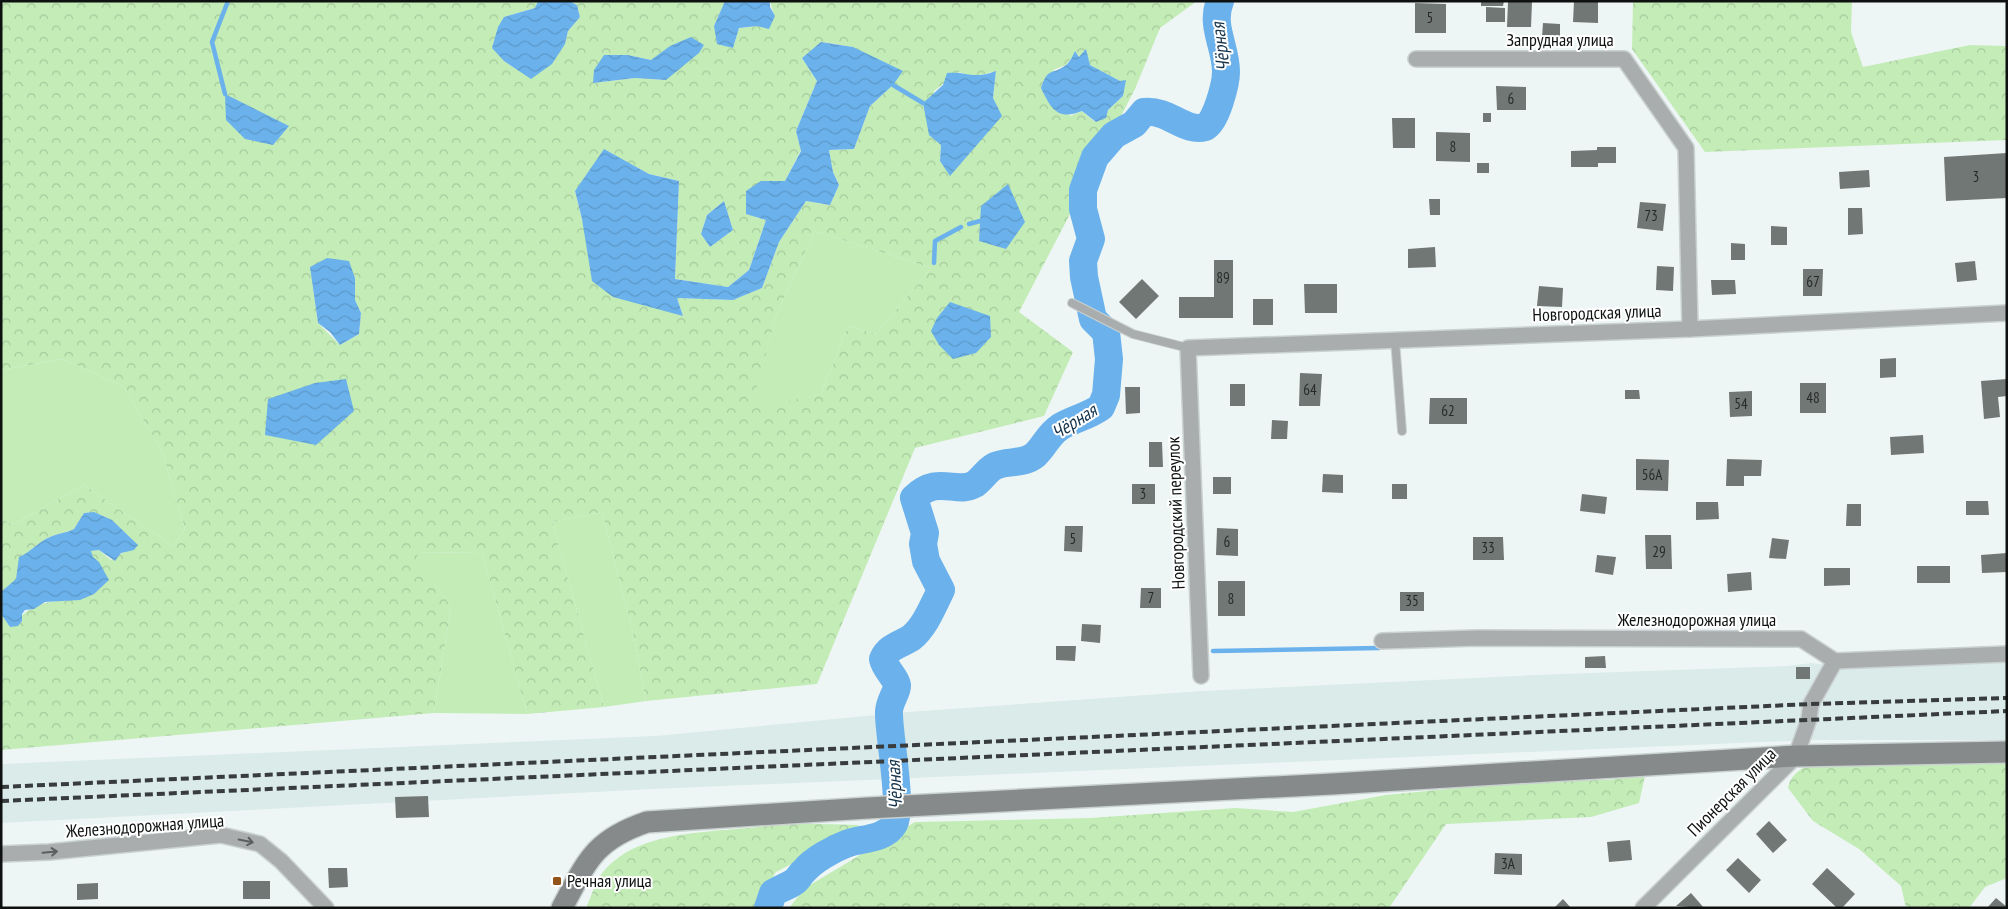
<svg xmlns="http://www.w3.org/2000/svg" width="2008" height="909" viewBox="0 0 2008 909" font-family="'PT Sans Narrow',sans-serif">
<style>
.built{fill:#daebea}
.green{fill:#c3ecb7}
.forest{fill:url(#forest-crowns);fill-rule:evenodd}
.water{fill:url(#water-waves)}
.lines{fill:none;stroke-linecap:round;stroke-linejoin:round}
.stream{stroke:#6bb2ec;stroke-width:4.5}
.river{stroke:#6bb2ec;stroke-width:28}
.building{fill:#717774}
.lane-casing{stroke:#cad1d1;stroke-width:10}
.street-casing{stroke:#cad1d1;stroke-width:18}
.secondary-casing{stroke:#cad1d1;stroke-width:24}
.lane{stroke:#aaadad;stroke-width:8}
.street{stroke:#aaadad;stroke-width:15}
.secondary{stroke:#868a8b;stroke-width:21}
.rail{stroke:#393c3c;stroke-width:4;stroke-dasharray:8 4;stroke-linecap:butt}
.oneway{stroke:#5c5f5f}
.poi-dot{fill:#93541a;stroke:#fff;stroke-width:2}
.labels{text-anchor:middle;stroke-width:4;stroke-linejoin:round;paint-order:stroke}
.number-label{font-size:15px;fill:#282a2a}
.street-label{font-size:18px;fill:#0f1111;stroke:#fff}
.poi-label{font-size:18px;fill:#0f1111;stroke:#fff;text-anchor:start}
.water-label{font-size:19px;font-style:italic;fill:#14324a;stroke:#fff}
</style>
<defs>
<pattern id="forest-crowns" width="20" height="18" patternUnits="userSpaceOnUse" patternTransform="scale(1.25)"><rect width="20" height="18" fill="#c3ecb7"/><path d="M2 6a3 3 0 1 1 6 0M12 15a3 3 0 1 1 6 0" fill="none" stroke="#a6c99c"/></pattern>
<pattern id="water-waves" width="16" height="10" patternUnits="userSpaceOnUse" patternTransform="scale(1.25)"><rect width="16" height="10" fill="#6bb2ec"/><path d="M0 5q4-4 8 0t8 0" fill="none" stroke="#5c98c9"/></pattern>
</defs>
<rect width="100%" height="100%" fill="#eef6f5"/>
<!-- built -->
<path class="built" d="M2007 661V740H1812L653 789 1 823V764L655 736 908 712 1202 691 1534 675 1788 666 1811 663 1844 667Z"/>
<!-- green -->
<g class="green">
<path d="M815 231 931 268 876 334 848 326 821 394 750 410 777 313Z"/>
<path d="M62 359 123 386 162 451 185 529 173 546 84 485 12 525 1 518V370Z"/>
<path d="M602 512 634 637 646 701 604 707 552 522Z"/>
<path d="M482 552 527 714 434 713 451 607 415 553Z"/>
</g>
<!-- forest -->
<g class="forest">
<path d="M1 1H538L535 8 504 17V61L516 69 565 44 568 31 580 17 577 5 569 1H725L714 26 733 48 739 28 757 26 774 16 770 1H1197L1160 28 1135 89 1019 312 1073 352 1044 416 915 448 817 684 646 701 634 637 602 512 552 522 604 707 527 714 482 552 416 553 451 607 434 713 1 750V614L10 627C26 609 41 600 66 601L93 557 91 551 99 550 111 560 127 550 132 539C117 526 106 511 84 513L74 529C67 533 58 533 50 537 38 542 31 552 20 557L16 580 1 592V518L12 525 84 485 173 546 185 529 162 451 123 386 62 359 1 370ZM822 42 853 47 893 85 870 106 854 149 829 150 833 172 839 185 830 205 806 201 779 242 762 288 733 300 677 298 683 316 582 219 575 191 605 150 649 174 679 181 675 279 728 287 749 270 766 220 755 217 761 181H785L801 150 796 131 817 81 802 58ZM1076 52C1084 65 1106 73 1120 81L1123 96 1095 122 1082 111 1070 116 1053 70 1066 65ZM628 55 651 60 666 80 635 78 594 83ZM996 71 993 98 950 175 940 161 941 145 934 91 959 72 973 77ZM724 201 733 230 710 247 701 234 707 215ZM815 231 931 268 876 334 848 326 821 394 751 409 777 313ZM355 278V300L361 313 359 334 340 345 318 323 312 280Z"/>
<path d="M1633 1H1852L1851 32 1863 67 1970 45 2007 46V140L1705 152 1632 49Z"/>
<path d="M1822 759 2007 761V878L1985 887 1969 908H1906L1901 886 1859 849 1813 821 1788 788C1791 771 1808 765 1822 759Z"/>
<path d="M1645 776 1639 803 1591 817 1446 824 1389 908H789L805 888 915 822 1090 818 1236 808 1293 812 1386 795 1531 781 1606 780Z"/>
<path d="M783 823 859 825 846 836 776 872 753 908H586C591 898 594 885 600 876 638 823 727 835 783 823Z"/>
</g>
<!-- water -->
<g class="water">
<path d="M538 1H569L577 5 580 17 568 31 565 44 552 64 531 79 504 61 492 48 498 27 504 17 535 8Z"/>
<path d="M725 1H770V7L775 16 769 29 757 26 739 28 733 48 717 44 714 26Z"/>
<path d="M691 37 704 45 699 53 666 80 635 78 593 83 594 70 604 55H628L651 60 670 46Z"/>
<path d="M821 42 853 47 903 71 893 85 870 106 854 149 829 150 833 172 839 185 830 205 806 201 779 242 762 288 733 300 677 298 683 316 613 297 592 281 582 219 575 191 604 149 649 174 679 181 675 279 728 287 749 270 766 220 746 214V191L761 181H785L801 151 796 131 817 81 802 58Z"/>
<path d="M1086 49 1090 65 1120 81 1126 80 1123 96 1108 110 1106 118 1096 122 1082 111C1058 121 1051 109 1041 88 1048 66 1052 76 1066 65 1070 62 1073 55 1075 51L1079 57Z"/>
<path d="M996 71 993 98 1002 116 950 176 940 161 941 145 929 135 923 103 943 85 947 73C968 71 972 80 996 71Z"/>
<path d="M225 94 289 126 273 145 245 139 226 120Z"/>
<path d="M1008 184 1025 222 1006 249 979 241 981 206Z"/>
<path d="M724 201 733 230 710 247 701 234 707 215Z"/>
<path d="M327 258 349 261 355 278V300L361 313 359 334 340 345 330 332 318 323 310 267Z"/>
<path d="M950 302 990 316 991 337 976 353 953 359 939 345 931 331 937 318Z"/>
<path d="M346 379 354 411 316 445 265 435 268 399 315 383Z"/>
<path d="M94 512 112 520 138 545 134 550 121 553 115 561 99 550 91 551 93 557 99 562 109 580 94 594 80 600 45 602 34 609 25 610 22 614V621L18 626 10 627 1 614V592L16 579 19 557C31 552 38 542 50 537 58 533 67 533 74 529L84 513Z"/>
</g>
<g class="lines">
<!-- stream -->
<g class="stream">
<path d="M893 85 923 103"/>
<path d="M225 94 212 42 228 1"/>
<path d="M969 224 980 221"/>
<path d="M934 263 935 241 961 227"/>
<path d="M1213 651 1379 648"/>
</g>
<!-- river -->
<path class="river" d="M768 908 773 893C780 889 788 886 794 882 798 880 800 874 804 871 813 860 833 849 846 844 861 838 885 840 894 824 903 807 889 737 889 714 888 702 898 692 897 685 896 678 885 669 883 659 889 646 900 645 911 638 925 627 933 606 941 590L926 561 923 544 925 533 914 498C938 474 956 495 975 484 982 479 987 470 995 466 1008 460 1023 465 1035 455 1045 446 1047 436 1060 427 1073 419 1089 416 1101 407L1106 395 1109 359 1106 332 1093 319 1084 277 1083 261 1091 239 1083 209V190L1095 157 1114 135 1134 124 1144 112C1168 109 1185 133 1205 127 1216 123 1226 83 1226 72 1226 46 1210 26 1220 1"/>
</g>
<!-- building -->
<g class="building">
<path d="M1481 1H1504L1503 6H1481Z"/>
<path d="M1574 1H1598V23L1573 22Z"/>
<path d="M1508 2H1532L1531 27H1507Z"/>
<path d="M1415 3 1446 4V33H1415Z"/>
<path d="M1486 7 1505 8V22H1486Z"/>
<path d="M1543 23 1560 24V37H1542Z"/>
<path d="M1496 86 1526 87V110H1497Z"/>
<rect x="1483" y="113" width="8" height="9"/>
<path d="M1392 118H1415V148H1393Z"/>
<path d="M1436 132 1470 133V162L1436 161Z"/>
<path d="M1597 147H1616V163H1598V167H1571V151L1597 150Z"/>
<path d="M2007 153V198L1946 201 1944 157Z"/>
<rect x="1477" y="163" width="12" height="10"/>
<path d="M1869 170 1870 187 1840 189 1839 172Z"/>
<path d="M1429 199H1440V215H1430Z"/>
<path d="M1640 202 1666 204 1663 231 1637 228Z"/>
<path d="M1848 208H1862L1863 234 1848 235Z"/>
<path d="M1771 226 1787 227V245H1771Z"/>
<path d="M1731 243 1745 244V260H1731Z"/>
<path d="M1435 247 1436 267 1408 268V249Z"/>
<path d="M1214 260H1233V318H1179V297H1214Z"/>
<path d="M1975 261 1977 280 1957 282 1955 263Z"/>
<path d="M1657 266 1674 267 1673 291 1656 290Z"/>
<path d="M1803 269H1823L1822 296H1803Z"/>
<path d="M1142 279 1159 296 1136 319 1119 302Z"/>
<path d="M1711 280H1735L1736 294 1712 295Z"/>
<path d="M1304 284H1337V313H1305Z"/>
<path d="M1539 286 1563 288 1562 307 1537 306Z"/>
<rect x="1253" y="299" width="20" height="26"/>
<path d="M1896 358V377L1880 378V359Z"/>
<path d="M1300 373 1322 374 1320 406H1299Z"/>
<path d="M2007 379V396L1998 397 2000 417 1984 419 1981 381Z"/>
<rect x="1800" y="383" width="26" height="30"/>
<rect x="1230" y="384" width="15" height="22"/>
<path d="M1125 387H1140V413L1126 414Z"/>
<path d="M1625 390H1639L1640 399H1625Z"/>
<path d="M1752 391V416L1730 417 1729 392Z"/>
<path d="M1430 398H1467V424H1429Z"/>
<path d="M1272 420 1288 421 1287 439H1271Z"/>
<path d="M1923 435 1924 453 1891 455 1890 437Z"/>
<path d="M1149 442H1162L1163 467H1149Z"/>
<path d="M1636 459 1669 460 1668 491 1636 490Z"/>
<path d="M1727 459 1762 460 1761 476H1744V486H1726Z"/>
<path d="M1323 474 1343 475V493L1322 492Z"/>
<rect x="1213" y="477" width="18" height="17"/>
<rect x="1132" y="484" width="23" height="20"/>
<rect x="1392" y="484" width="15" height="15"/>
<path d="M1582 494 1607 497 1605 514 1580 511Z"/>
<path d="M1966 501H1988L1989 515H1966Z"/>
<path d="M1696 502H1718L1719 519 1696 520Z"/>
<path d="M1847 504H1861V526H1846Z"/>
<path d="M1065 526H1083L1082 552 1064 551Z"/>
<path d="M1217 528 1238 529V556L1216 555Z"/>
<path d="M1645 535H1671L1672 569H1646Z"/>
<path d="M1473 537H1503L1504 560H1473Z"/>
<path d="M1772 538 1789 540 1786 559 1769 558Z"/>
<path d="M2007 553V572L1982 573 1981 555Z"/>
<path d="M1597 555 1616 557 1613 575 1595 572Z"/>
<rect x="1917" y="566" width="33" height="17"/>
<path d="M1824 568H1850V585L1824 586Z"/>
<path d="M1751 572 1752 590 1728 592 1727 574Z"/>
<rect x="1218" y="581" width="27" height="35"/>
<path d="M1141 588H1161V608H1140Z"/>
<rect x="1400" y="592" width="24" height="19"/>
<path d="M1082 624 1101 625 1100 643 1081 641Z"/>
<path d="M1056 646H1076L1075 661 1056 660Z"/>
<path d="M1605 656 1606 668H1585V657Z"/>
<rect x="1796" y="667" width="14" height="12"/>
<path d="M428 796 429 817 396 818 395 797Z"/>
<path d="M1769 821 1787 840 1773 853 1756 834Z"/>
<path d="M1630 840 1632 860 1609 862 1607 842Z"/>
<path d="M1495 853 1522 854V875L1494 874Z"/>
<path d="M1738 858 1761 880 1749 893 1726 870Z"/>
<path d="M328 868H347L348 887 329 888Z"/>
<path d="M1827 868 1855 894 1842 908H1837L1812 884Z"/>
<rect x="243" y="881" width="27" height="18"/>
<path d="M98 883V899L77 900V884Z"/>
<path d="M1691 893 1704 908 1676 906Z"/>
<path d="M1996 898 2007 907V908H1987Z"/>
<path d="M1563 899 1571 908H1554Z"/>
</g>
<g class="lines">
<defs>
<g id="lane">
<path d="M1072 303 1133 334 1188 348"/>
<path d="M1395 340 1402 431"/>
</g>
<g id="street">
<path d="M1416 59H1624L1686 148 1690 329"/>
<path d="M1382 641 1477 638 1801 639 1835 661 2007 654"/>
<path d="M1201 676 1188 348 1690 329 2007 313"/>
<path d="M1 854 49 852 221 835 260 844 281 861 326 908"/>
<path d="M1643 908 1796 756 1809 719 1811 704 1835 661"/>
</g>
<path id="secondary" d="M562 908C587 861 594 840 647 822L868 808 1332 784 1796 756 2007 752"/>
</defs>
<!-- lane casing -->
<use href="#lane" class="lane-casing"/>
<!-- street casing -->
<use href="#street" class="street-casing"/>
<!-- secondary casing -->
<use href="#secondary" class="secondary-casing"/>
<!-- lane -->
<use href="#lane" class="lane"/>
<!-- street -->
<use href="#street" class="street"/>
<!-- secondary -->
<use href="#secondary" class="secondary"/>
<!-- rail -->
<g class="rail">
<path d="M1 787 1811 704 2007 698"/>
<path d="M1 801 2007 711"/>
</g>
</g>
<!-- one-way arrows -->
<defs><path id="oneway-shaft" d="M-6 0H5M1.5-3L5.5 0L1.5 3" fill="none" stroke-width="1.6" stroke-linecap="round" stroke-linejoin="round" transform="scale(1.25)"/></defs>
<g class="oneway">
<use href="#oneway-shaft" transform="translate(246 841) rotate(12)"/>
<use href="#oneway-shaft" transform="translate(50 852) rotate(-5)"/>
</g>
<!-- markers -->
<rect class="poi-dot" x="552" y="876" width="10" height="10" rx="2.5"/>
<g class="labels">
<!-- number labels -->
<g class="number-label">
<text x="1430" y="23">5</text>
<text x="1511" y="104">6</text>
<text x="1453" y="152">8</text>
<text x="1976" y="182">3</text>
<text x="1651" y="221">73</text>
<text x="1223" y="283">89</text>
<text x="1813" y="287">67</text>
<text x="1310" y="395">64</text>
<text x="1813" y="403">48</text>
<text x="1741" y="409">54</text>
<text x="1448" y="416">62</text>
<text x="1652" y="480">56А</text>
<text x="1143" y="499">3</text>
<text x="1073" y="544">5</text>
<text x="1227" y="547">6</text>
<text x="1488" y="553">33</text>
<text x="1659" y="557">29</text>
<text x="1151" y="603">7</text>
<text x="1231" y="604">8</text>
<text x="1412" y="606">35</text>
<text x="1508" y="869">3А</text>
</g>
<!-- street labels -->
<g class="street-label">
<text x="1560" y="46">Запрудная улица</text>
<text transform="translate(1597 313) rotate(-2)" y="6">Новгородская улица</text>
<text transform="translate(1176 513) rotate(-92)" y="6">Новгородский переулок</text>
<text x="1697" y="626">Железнодорожная улица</text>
<text transform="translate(1732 792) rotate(-45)" y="6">Пионерская улица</text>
<text transform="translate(145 826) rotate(-4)" y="6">Железнодорожная улица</text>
</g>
<!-- poi labels -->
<g class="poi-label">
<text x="567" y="887">Речная улица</text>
</g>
<!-- water labels -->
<g class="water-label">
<text transform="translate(1220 47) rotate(-97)" y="7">Чёрная</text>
<text transform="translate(1074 421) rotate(-32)" y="7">Чёрная</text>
<text transform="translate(894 785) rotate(-93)" y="7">Чёрная</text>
</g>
</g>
<!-- border -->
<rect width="2008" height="909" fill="none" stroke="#0f1111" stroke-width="5"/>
</svg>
